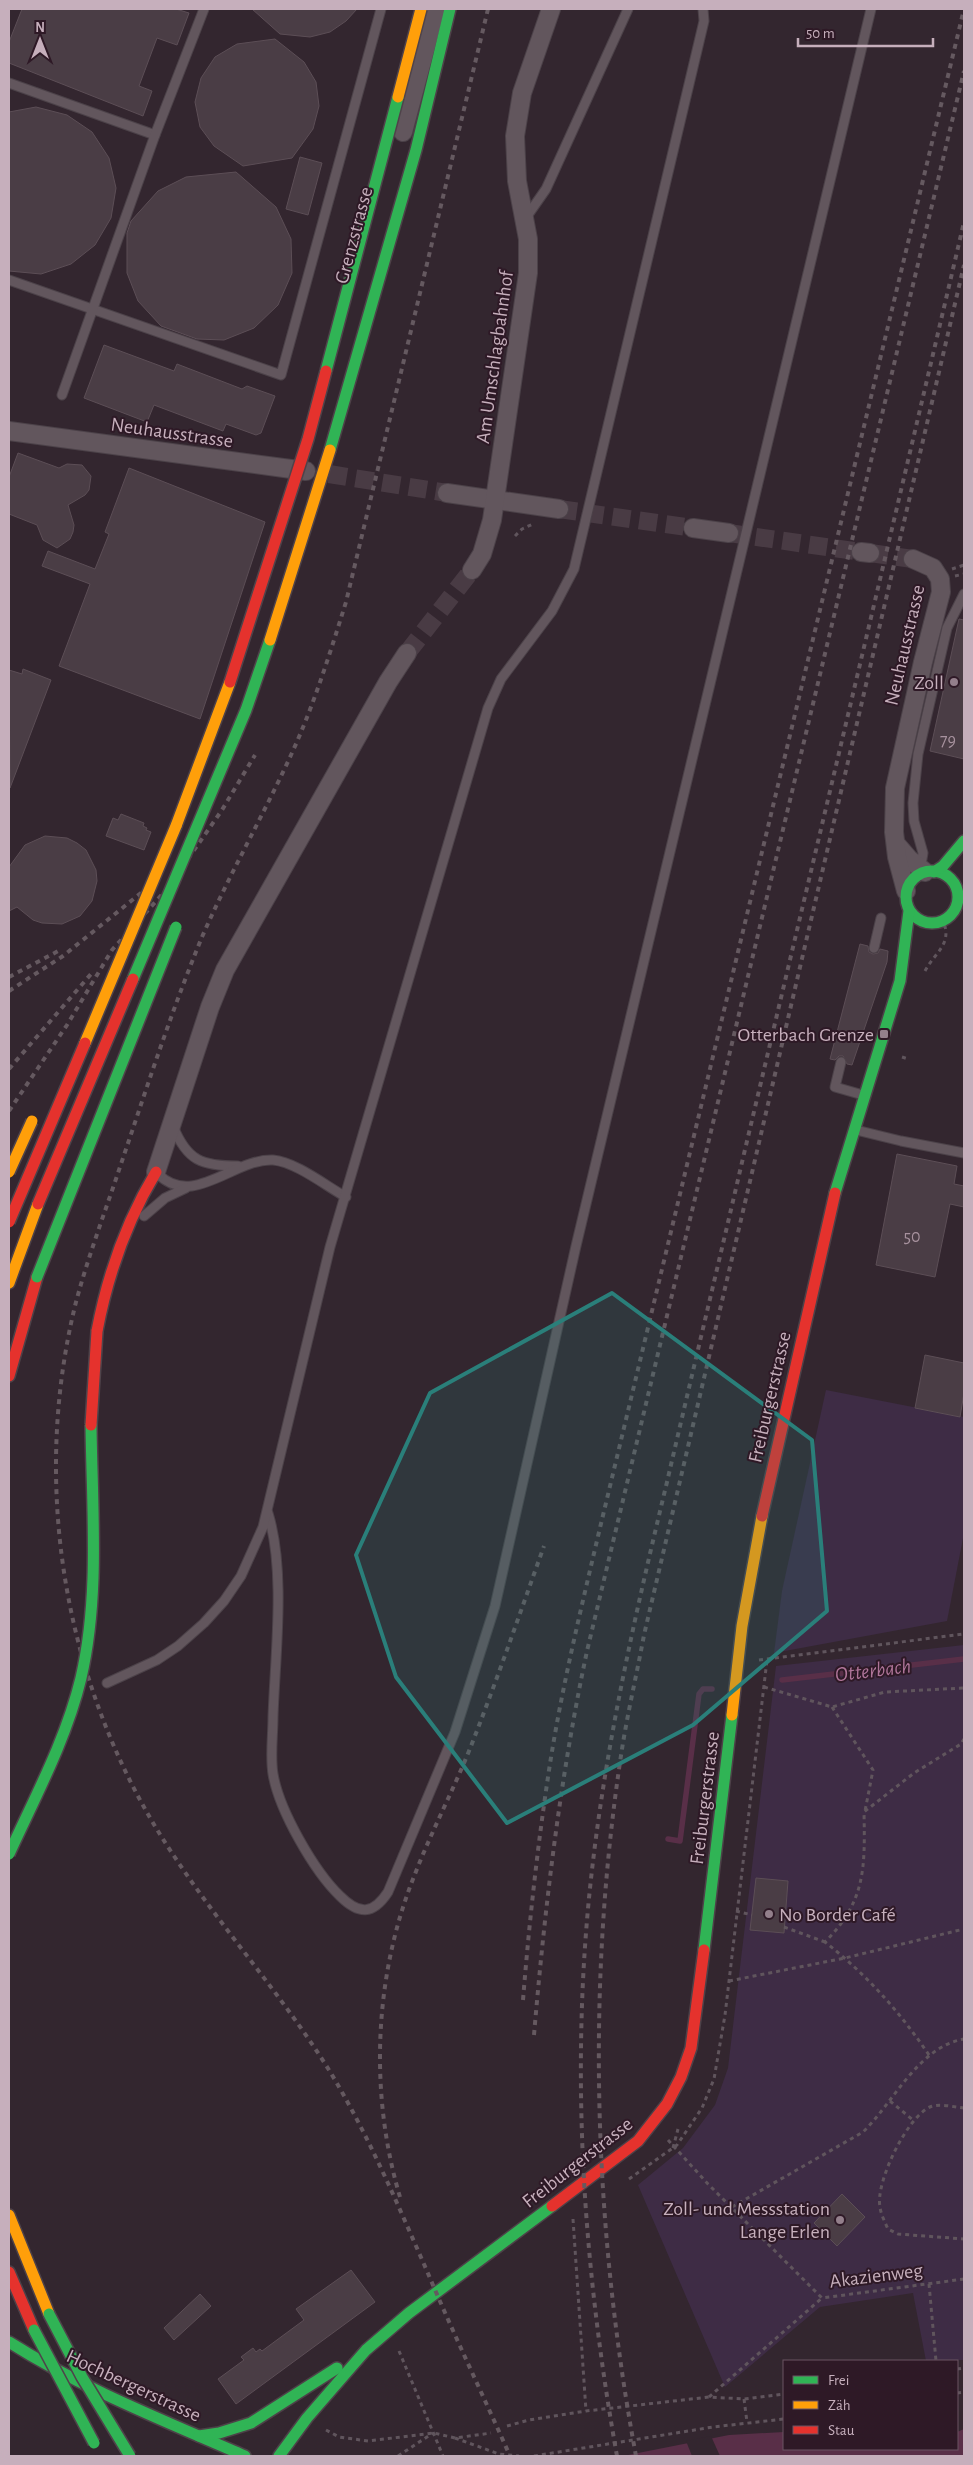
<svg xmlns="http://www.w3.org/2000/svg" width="973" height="2465" viewBox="0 0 973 2465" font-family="'Alegreya Sans',sans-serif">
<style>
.green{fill:#3e2c45}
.water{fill:#592f48}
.pier{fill:#33262f}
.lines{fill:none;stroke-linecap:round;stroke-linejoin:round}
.stream{stroke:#592f48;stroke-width:5.5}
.building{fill:#4a3d45;stroke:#5c4e56}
.street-tunnel{stroke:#493b44;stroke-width:18;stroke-dasharray:18 9;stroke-linecap:butt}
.lane-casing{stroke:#4c4249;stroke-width:11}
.street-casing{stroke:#4c4249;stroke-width:20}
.fast-casing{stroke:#4d4148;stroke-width:14}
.slow-casing{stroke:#4d4148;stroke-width:14}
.jam-casing{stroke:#4d4148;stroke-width:14}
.path{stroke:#60555d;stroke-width:3;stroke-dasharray:4 4;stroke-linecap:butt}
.lane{stroke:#62565d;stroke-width:9}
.street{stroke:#62565d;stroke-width:18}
.fast{stroke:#30b455;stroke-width:11}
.slow{stroke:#ff9f0a;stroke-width:11}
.jam{stroke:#e5322d;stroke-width:11}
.rail{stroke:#655960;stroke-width:4;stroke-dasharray:5 5;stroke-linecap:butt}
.fast-bridge-casing{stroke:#4f434a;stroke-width:14;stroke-linecap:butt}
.slow-bridge-casing{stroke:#4f434a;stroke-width:14;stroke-linecap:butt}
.jam-bridge-casing{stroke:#4f434a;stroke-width:14;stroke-linecap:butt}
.fast-bridge{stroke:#30b455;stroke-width:11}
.slow-bridge{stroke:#ff9f0a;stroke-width:11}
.jam-bridge{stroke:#e5322d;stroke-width:11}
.marked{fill:#2a7f7a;fill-opacity:0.2;stroke:#2a7f7a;stroke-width:4;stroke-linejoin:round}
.poi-dot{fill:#937f8b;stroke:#2e1926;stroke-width:2}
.labels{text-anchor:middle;stroke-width:4;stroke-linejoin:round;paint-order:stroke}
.number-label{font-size:18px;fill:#a7929e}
.street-label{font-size:20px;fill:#c6afbc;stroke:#2e1926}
.poi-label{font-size:20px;fill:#c6afbc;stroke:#2e1926;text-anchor:end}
.water-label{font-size:21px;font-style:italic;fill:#af7599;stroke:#2e1926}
</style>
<rect width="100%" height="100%" fill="#33262f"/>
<!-- green -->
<g class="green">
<path d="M826 1390 964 1417V1533L947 1621 774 1653 782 1591Z"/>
<path d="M964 1645V2360L926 2361 913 2293 820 2307 725 2387 638 2185 683 2148 715 2105 728 2068 776 1666Z"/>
</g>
<!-- water -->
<path class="water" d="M964 2429V2456H623L729 2435 784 2432V2449H957V2432Z"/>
<!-- pier -->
<path class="pier" d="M711 2436 720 2456H692L686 2441Z"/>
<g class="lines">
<!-- stream -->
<g class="stream">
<path d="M782 1680 964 1659"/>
<path d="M668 1839 680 1841 699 1694 703 1689H712"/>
</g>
</g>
<!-- building -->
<g class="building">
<path d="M22 9H176L189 13 177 45 157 38 139 86 152 91 143 116 9 63V42Z"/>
<path d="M252 9H357L346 21 330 32 310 37 280 34Z"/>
<path d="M275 39 304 62 316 82 319 106 313 129 292 158 243 166 214 146 200 127 195 102 201 78 215 57 237 44Z"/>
<path d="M36 107 67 115 92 132 109 158 116 188 111 218 95 245 71 264 41 274 9 271V112Z"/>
<path d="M300 157 322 163 308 215 286 209Z"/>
<path d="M236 172 276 207 291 239 292 273 278 305 254 328 224 340 197 339 161 326 138 301 127 273V233L131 221 158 191 186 177Z"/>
<path d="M104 345 174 371 177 364 242 389 247 386 275 396 261 433 256 435 226 424 223 431 154 405 147 422 84 398Z"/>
<path d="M18 453 59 468 67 464 82 465 91 476 89 490 85 495 68 505 74 525 73 532 70 539 57 548 43 540 37 525 9 514V477Z"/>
<path d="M129 468 265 522 200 719 59 666 90 584 42 566 48 551 95 569 109 534 105 532Z"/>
<path d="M959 619 964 620V759L930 751Z"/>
<path d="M23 669 51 680 10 788 9 670 22 674Z"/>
<path d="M121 814 144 823 143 826 147 828 146 830 151 832 144 850 106 836 113 818 118 820Z"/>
<path d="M45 836 67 838 77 843 86 850 96 870 97 881 92 901 80 916 62 924 42 923 33 920 17 907 9 911V867L25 845Z"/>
<path d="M860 944 868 946 869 952 873 954 878 953 880 949 888 951 887 962 852 1065 847 1064 843 1056H839L835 1060 830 1059Z"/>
<path d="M897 1154 957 1166 954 1184 964 1186V1207L950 1204 935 1277 876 1265Z"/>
<path d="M925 1355 964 1363V1393L960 1417 915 1408Z"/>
<path d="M756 1878 788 1881 784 1933 750 1930Z"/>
<path d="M842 2194 865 2217 837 2246 814 2223Z"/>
<path d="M351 2270 375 2302 236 2404 218 2379 244 2360 241 2357 253 2348 256 2352 260 2349 262 2351 304 2320 296 2309Z"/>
<path d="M200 2294 211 2306 174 2340 164 2328Z"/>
</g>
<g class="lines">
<!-- street-tunnel -->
<g class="street-tunnel">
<path d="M329 474 447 493"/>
<path d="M559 509 693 528"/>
<path d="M729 533 861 552"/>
<path d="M870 553 913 559"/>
<path d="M407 653 472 570"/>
</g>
<defs>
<g id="lane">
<path d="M9 83 155 135"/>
<path d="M525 219 546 189 628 9"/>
<path d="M9 280 281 375 381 9"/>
<path d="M62 395 155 135 204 9"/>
<path d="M916 866 922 859 923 853 914 821 913 803 918 754 947 628 964 594"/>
<path d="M874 948 881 918"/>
<path d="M841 1062 835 1087 863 1095"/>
<path d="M173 1126C187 1161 202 1166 238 1166"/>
<path d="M856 1130 901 1141 964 1153"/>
<path d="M158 1174C193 1209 234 1158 273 1160 296 1162 326 1186 346 1197"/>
<path d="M144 1216 165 1198 186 1188"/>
<path d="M268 1513C286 1572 275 1656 273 1717 273 1736 270 1756 273 1774 279 1810 314 1871 340 1896 359 1915 373 1915 388 1892L455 1732 495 1606 576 1246 871 9"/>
<path d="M107 1683 157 1660 178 1646 204 1623 224 1601 241 1576 263 1527 330 1247 488 708 501 679 552 611 574 569 704 21 703 9"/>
</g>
<g id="street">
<path d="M403 132 436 9"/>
<path d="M9 431 306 471"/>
<path d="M447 493 559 509"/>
<path d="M693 528 729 533"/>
<path d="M861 552 870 553"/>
<path d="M472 570 482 554 492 520 528 273V239L517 181 515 136 522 93 551 9"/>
<path d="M896 844 909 859 925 872"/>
<path d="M906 891 897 857 894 832 895 788 923 662 941 592 940 579 933 568 913 559"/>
<path d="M156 1172 210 1007 225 970 388 682 407 653"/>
</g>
<g id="fast">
<path d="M330 450 416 150 450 9"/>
<circle cx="932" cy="897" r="26"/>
<path d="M934 872 943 866 964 841"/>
<path d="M835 1193 900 981 909 911"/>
<path d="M704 1950 732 1715"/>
<path d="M9 2342C83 2389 165 2421 245 2456"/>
<path d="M199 2436 219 2433 251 2423 337 2368"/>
<path d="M279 2456 307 2418 366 2350 409 2313 552 2206"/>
</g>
<g id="slow">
<path d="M176 826 230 682"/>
<path d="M9 1283 38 1204"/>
<path d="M732 1715 742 1626 762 1516"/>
<path d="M9 2215 49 2314"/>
</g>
<g id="jam">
<path d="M97 1331C108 1273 126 1222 156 1172"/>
<path d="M9 1376 37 1277"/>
<path d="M762 1516 835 1193"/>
<path d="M552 2206 638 2141 667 2104 681 2077 691 2048 704 1950"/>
<path d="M9 2272 34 2330"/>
</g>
</defs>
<!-- lane casing -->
<use href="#lane" class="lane-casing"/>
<!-- street casing -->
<use href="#street" class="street-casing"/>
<!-- fast casing -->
<use href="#fast" class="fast-casing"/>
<!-- slow casing -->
<use href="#slow" class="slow-casing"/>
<!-- jam casing -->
<use href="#jam" class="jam-casing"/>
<!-- path -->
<g class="path">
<path d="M515 536 522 529 533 524"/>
<path d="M952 569 964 565"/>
<path d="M955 576 964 574"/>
<path d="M925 971C935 952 953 944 943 921"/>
<path d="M902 1057 908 1059"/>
<path d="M759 1660 964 1634"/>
<path d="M764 1687 832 1707 885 1692 964 1688"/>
<path d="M832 1707 873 1770 865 1811"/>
<path d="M736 1911 752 1915"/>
<path d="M784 1927 825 1942"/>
<path d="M729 1981 845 1958 964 1929"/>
<path d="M929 2055C899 2011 867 1975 825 1942 866 1901 865 1867 864 1812L914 1773 961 1744 964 1739"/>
<path d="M890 2101 913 2120"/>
<path d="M964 2108C953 2107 940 2103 930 2107 907 2117 875 2183 880 2207 881 2215 885 2222 888 2229L898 2234 964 2239"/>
<path d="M668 2140 708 2184 822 2298 964 2279"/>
<path d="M673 2148 678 2129"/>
<path d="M629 2179 677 2145 702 2108 714 2079 725 2015 767 1660"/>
<path d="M732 2207 863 2132C894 2102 918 2047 964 2039"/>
<path d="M573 2219 586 2411"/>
<path d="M929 2284 936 2361"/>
<path d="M399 2351 443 2456"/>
<path d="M957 2369 964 2368"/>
<path d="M957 2393 964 2392"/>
<path d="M709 2397 822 2298"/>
<path d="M744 2399 747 2422"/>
<path d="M507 2426 529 2420 586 2411 709 2397 744 2399 784 2394"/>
<path d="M326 2430 339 2437 368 2441 434 2433 455 2438 491 2433"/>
<path d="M455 2438 499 2454 519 2456"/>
<path d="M334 2455V2456"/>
<path d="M398 2456 433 2433"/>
<path d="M534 2456 713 2427 784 2419"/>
</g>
<!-- lane -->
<use href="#lane" class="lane"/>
<!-- street -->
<use href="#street" class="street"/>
<!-- fast -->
<use href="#fast" class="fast"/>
<!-- slow -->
<use href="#slow" class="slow"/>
<!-- jam -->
<use href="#jam" class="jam"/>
<!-- rail -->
<g class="rail">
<path d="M488 9 346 602C330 653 314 705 291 755 263 816 229 875 202 937 171 1012 146 1090 120 1167 105 1212 88 1257 76 1302 29 1490 66 1696 174 1856 223 1930 282 1995 329 2070 368 2134 397 2203 427 2271 453 2333 483 2395 510 2456"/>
<path d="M9 977 62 949"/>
<path d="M9 991 63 956 157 880"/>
<path d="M9 1069 91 974"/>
<path d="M9 1111 67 1025 112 950 167 889 222 810 255 755"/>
<path d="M523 2000C529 1925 537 1851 548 1777 560 1695 580 1613 599 1532L964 9"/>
<path d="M534 2035C545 1906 560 1778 587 1651L964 71"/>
<path d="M400 2197C369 2093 374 1975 415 1874 432 1830 454 1789 471 1746 497 1680 520 1613 544 1546"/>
<path d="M617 2456C584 2272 571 2084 589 1898 603 1756 634 1619 667 1482 692 1374 718 1266 743 1158 817 846 891 534 964 222"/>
<path d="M636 2456C593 2225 586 1982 622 1749 628 1711 637 1673 644 1635L964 265"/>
</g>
<defs>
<g id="fast-bridge">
<path d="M326 371 398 97"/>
<path d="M133 979 246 710 270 640"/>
<path d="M37 1277 176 927"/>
<path d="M9 1854C35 1797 66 1740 81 1678 100 1596 92 1509 91 1425"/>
<path d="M49 2314 82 2377 130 2456"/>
<path d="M34 2330 94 2443"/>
</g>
<g id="slow-bridge">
<path d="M398 97 421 9"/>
<path d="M270 640 330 450"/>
<path d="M85 1043 176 826"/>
<path d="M9 1172 32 1121"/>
</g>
<g id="jam-bridge">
<path d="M230 682 308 439 326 371"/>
<path d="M38 1204 133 979"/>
<path d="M9 1222 85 1043"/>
<path d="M91 1425 97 1331"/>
</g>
</defs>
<!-- fast-bridge casing -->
<use href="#fast-bridge" class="fast-bridge-casing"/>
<!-- slow-bridge casing -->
<use href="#slow-bridge" class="slow-bridge-casing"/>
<!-- jam-bridge casing -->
<use href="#jam-bridge" class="jam-bridge-casing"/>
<!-- fast-bridge -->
<use href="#fast-bridge" class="fast-bridge"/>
<!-- slow-bridge -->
<use href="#slow-bridge" class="slow-bridge"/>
<!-- jam-bridge -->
<use href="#jam-bridge" class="jam-bridge"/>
</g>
<!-- marked area -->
<path class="marked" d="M612 1293 812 1440 827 1611 693 1725 507 1823 396 1677 356 1555 430 1393Z"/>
<!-- markers -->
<g class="poi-dot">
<circle cx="954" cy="682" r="5"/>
<rect x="879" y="1029" width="10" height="10" rx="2.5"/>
<circle cx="769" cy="1914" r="5"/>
<circle cx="840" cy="2220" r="5"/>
</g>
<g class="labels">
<!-- number labels -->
<g class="number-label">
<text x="948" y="746">79</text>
<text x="912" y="1242">50</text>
</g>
<!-- street labels -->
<g class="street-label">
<text transform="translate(353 235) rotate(-75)" y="7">Grenzstrasse</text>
<text transform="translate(494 357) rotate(-82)" y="7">Am Umschlagbahnhof</text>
<text transform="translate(172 432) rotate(8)" y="7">Neuhausstrasse</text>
<text transform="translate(904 645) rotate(-77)" y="7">Neuhausstrasse</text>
<text transform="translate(769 1397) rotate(-77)" y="7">Freiburgerstrasse</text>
<text transform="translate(704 1798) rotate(-83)" y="7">Freiburgerstrasse</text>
<text transform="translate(577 2162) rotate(-38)" y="7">Freiburgerstrasse</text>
<text transform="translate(876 2275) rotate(-7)" y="7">Akazienweg</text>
<text transform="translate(134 2385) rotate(25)" y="7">Hochbergerstrasse</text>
</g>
<!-- poi labels -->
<g class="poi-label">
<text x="944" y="689">Zoll</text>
<text x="874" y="1041">Otterbach Grenze</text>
<text x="779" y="1921" text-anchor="start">No Border Café</text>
<text x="830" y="2215">Zoll- und Messstation<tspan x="830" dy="23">Lange Erlen</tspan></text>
</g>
<!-- water labels -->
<g class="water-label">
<text transform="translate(873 1670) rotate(-7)" y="7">Otterbach</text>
</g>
</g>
<!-- border -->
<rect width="973" height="2465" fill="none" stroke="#c6afbc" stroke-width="20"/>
<!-- legend -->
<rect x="783" y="2360" width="175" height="90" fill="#2e1926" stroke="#6b5562"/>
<rect x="793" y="2376" width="25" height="8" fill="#30b455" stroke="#6b5562"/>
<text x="828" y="2385" font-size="15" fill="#c6afbc">Frei</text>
<rect x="793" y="2401" width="25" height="8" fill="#ff9f0a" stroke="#6b5562"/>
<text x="828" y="2410" font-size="15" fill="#c6afbc">Zäh</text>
<rect x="793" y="2426" width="25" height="8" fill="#e5322d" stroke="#6b5562"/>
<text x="828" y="2435" font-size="15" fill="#c6afbc">Stau</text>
<!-- north arrow -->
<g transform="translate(40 40)" stroke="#2e1926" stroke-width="4" paint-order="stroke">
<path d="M0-4L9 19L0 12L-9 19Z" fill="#c6afbc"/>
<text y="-8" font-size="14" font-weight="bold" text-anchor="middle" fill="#c6afbc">N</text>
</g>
<!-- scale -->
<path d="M798 38v8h135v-8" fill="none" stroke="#c6afbc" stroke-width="2.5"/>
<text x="806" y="38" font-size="15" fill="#c6afbc" stroke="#2e1926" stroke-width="4" paint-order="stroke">50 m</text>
</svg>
